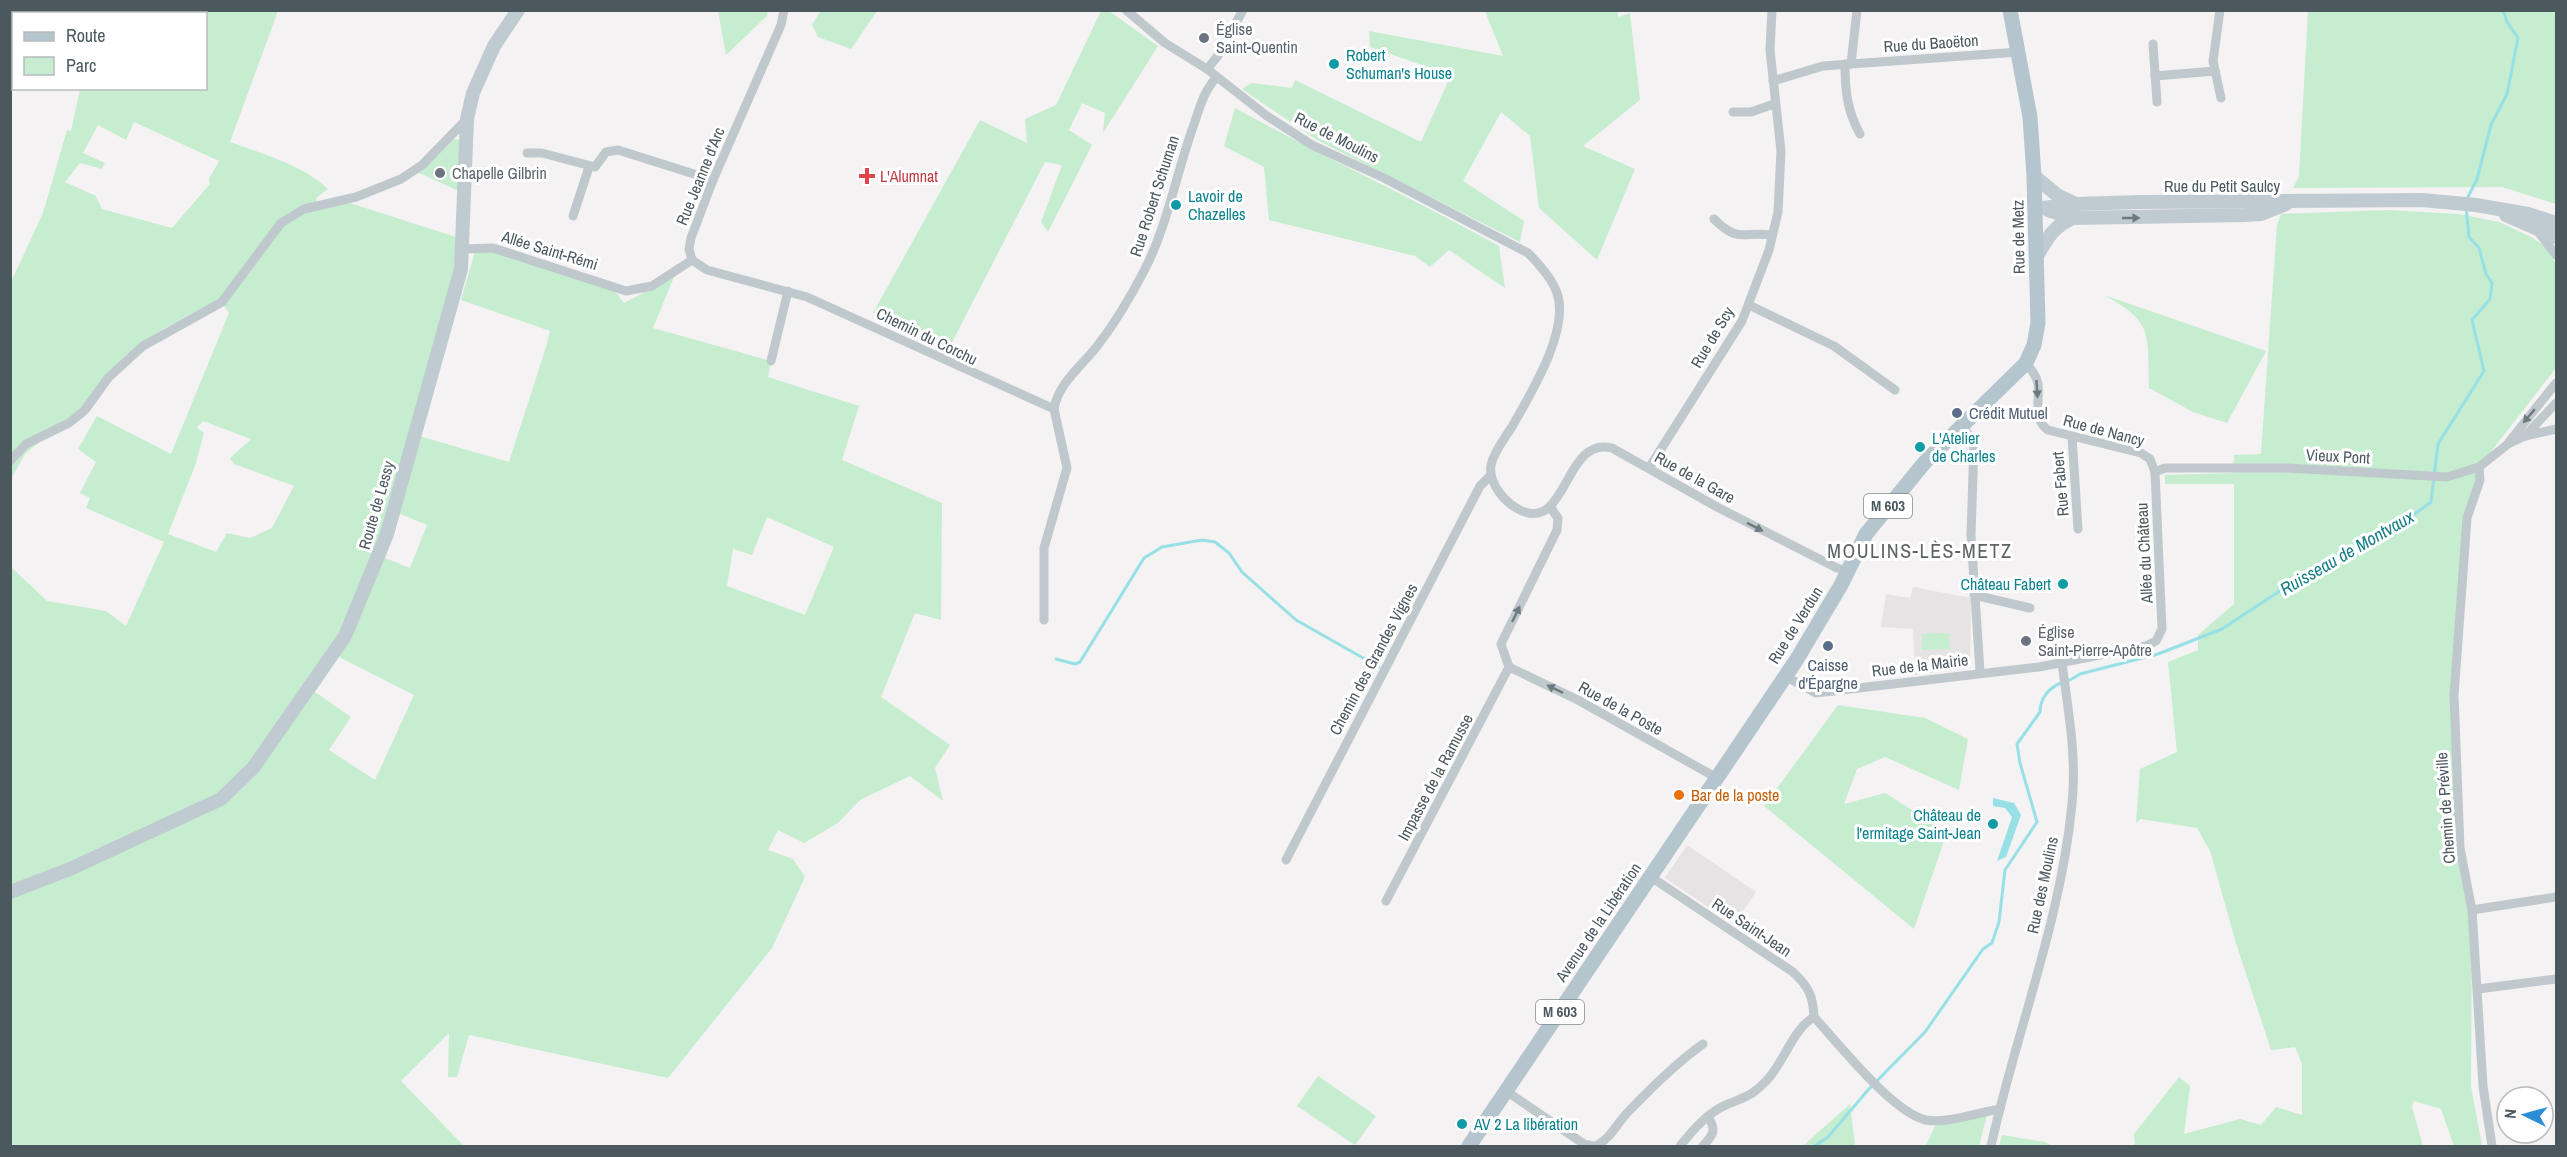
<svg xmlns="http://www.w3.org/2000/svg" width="2567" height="1157" viewBox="0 0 2567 1157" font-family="'Archivo Narrow',sans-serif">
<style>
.education{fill:#e5e3e4}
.green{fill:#c6edcf;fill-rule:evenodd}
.water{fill:#97e0e5}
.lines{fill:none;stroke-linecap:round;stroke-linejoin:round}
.stream{stroke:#97e0e5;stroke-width:3}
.street{stroke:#bfc8cd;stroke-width:9}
.secondary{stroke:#c0cbd1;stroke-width:14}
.primary{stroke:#b4c5ce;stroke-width:15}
.oneway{fill:#6e7a80}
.oneway2{fill:#6e7a7f}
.worship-dot{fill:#6b7280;stroke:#fff;stroke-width:2}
.culture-dot{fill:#0f9aa8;stroke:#fff;stroke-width:2}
.health-dot{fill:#e0444e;stroke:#fff;stroke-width:2}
.service-dot{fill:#5c6f8a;stroke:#fff;stroke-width:2}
.food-dot{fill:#e8710a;stroke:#fff;stroke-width:2}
.labels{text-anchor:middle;stroke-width:6;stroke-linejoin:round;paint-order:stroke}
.shield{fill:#fff;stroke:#818a8e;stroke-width:1.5}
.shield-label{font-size:15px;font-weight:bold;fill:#4b585e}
.worship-label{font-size:16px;fill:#5b616d;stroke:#fff;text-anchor:start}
.street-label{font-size:16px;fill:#4b585e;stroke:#fff}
.culture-label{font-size:16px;fill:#0d838f;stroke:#fff;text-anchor:start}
.health-label{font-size:16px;fill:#be3a42;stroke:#fff;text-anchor:start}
.service-label{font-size:16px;fill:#4e5e75;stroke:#fff;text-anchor:start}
.food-label{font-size:16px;fill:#c56008;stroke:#fff;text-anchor:start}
.water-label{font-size:18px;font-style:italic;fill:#177e86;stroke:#fff}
.quarter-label{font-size:20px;letter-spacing:1.5px;fill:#5f6366;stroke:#fff}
</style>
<rect width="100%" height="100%" fill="#f4f2f2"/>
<!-- education -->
<g class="education">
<path d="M1913 587 1971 598 1970 667 1915 675 1913 629 1881 627 1886 594 1910 598Z"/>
<path d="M1687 845 1756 892 1734 924 1665 878Z"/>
</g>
<!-- green -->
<g class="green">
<path d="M821 10H877V11L851 49 818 37 812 25Z"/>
<path d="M43 11H278L230 142C263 154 303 165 328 189L316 198 319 209 350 203 459 238 456 268 411 423 419 436 509 462 547 344 550 331 461 300 476 248 609 283 624 303 674 277 653 328 771 361 768 377 859 406 842 460 942 503 941 620 915 613 881 697 950 745 935 768 943 801 910 776 860 800 838 823 804 843 778 830 768 850 793 859 805 877 772 948 668 1078 469 1035 457 1077H448L449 1033 401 1081 464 1146H11V567L47 601 106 611 126 626 164 542 86 508 90 498 80 493 96 462 78 449 97 416 171 454 229 313 219 299 163 329 141 344 84 405 25 454 11 479V282L43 213 67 130 71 131 80 89 206 88V14L42 13ZM134 122 219 161 209 179 210 184 172 228 102 209 96 196 65 182 80 163 102 169 105 163 83 153 98 125 126 140ZM203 421 251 439 230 458 234 464 294 486 272 528 250 538 227 533 216 552 168 534 195 466 204 433 197 428ZM393 511 427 525 410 568 385 558 392 536ZM767 517 834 547 805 615 727 586 733 549 752 555ZM339 657 414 695 375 780 329 750 351 717 315 692Z"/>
<path d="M718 11V10L768 11 767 16 726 55Z"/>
<path d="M1101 11H1109L1158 46 1103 133 1105 113 1082 103 1069 130 1092 145 1048 232 1041 222 1062 165 1045 162 949 348 873 313 980 120 1027 143 1025 119 1056 105Z"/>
<path d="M1485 11H1618V17L1630 13 1640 100 1583 146 1635 169 1597 260 1539 208 1530 136 1501 112 1463 181 1524 221 1520 242 1317 140 1242 89 1251 83 1292 88 1295 80 1421 142 1451 75 1370 47 1369 31 1503 56Z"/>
<path d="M2308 11H2556V204L2502 187 2293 188 2299 176Z"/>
<path d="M1235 108C1322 156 1412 198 1499 246L1505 288 1449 250 1430 267 1415 256 1269 220 1264 167 1224 146Z"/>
<path d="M454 139 460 140 461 192 417 172Z"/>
<path d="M2387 210 2459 214 2499 222 2531 237 2547 248 2556 264V368L2479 467 2469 512 2454 695 2460 848 2472 910 2471 1086 2482 1146H2454L2441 1109 2414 1101 2412 1107 2423 1146H2135L2134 1134 2179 1077 2190 1086 2184 1134 2240 1119 2261 1125 2276 1107 2302 1115V1064L2295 1047 2271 1050 2236 943 2210 851 2197 828 2141 819 2136 823 2140 769 2177 752 2168 662 2198 650V635L2234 604V484H2165V475L2233 473 2234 455 2261 454 2277 225 2281 214Z"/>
<path d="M2104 295 2266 351 2227 423 2193 412 2149 388C2147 334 2155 323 2104 295Z"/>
<path d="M1949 633 1950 649 1922 650V634Z"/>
<path d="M1838 705 1925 718 1968 739 1959 790 1885 757 1857 769 1844 804 1885 793 1947 832 1914 929 1764 806Z"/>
<path d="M1318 1076 1376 1116 1355 1145 1297 1106Z"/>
<path d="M1850 1104 1855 1146H1803Z"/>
<path d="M1988 1111 1979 1146H1926L1937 1121Z"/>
<path d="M2002 1135 2045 1142 2052 1146H1999Z"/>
</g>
<!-- water -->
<path class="water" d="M1993 798 2014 803 2021 815 2006 857 1997 861 2012 817 2005 808 1993 806Z"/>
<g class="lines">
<!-- stream -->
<g class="stream">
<path d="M2466 201 2477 179 2491 125 2507 94 2518 38 2507 22 2503 10"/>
<path d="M1056 659 1075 664 1080 662 1144 558 1162 547 1202 540 1215 542 1229 553 1242 572 1296 620 1379 667"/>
<path d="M2070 680 2080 674 2158 654 2222 629 2310 571 2393 530 2431 502 2438 444 2484 371 2472 320 2490 299 2492 283 2486 274 2479 248 2469 237 2466 207"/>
<path d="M1815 1146 1828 1137 1868 1090 1925 1032 1983 949 1992 943 1999 922 2005 870 2037 822 2020 763 2017 744 2040 712C2040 698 2049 688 2061 683"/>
</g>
<!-- street -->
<g class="street">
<path d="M784 10 781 25 713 180 691 238 689 249 692 260 707 270 807 297 1054 409"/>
<path d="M1126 10 1165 43 1207 69 1267 116 1312 145 1384 178 1528 253C1539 264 1552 278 1557 293 1570 330 1531 393 1513 425 1506 437 1494 451 1491 465 1488 484 1506 504 1522 511 1568 530 1564 436 1612 448L1717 507 1837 568 1848 571"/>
<path d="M2220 10 2213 61 2221 98"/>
<path d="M2153 44 2157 102"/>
<path d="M1845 64C1845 90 1847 111 1860 134"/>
<path d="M1851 64 1857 10"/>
<path d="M1207 69 1217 57 1243 10"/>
<path d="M2155 76 2215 71"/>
<path d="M1773 81 1823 66 2019 52"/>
<path d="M1733 112H1751L1774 104"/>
<path d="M527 153H542L595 167 606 152 618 150 713 180"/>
<path d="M573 216 589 167"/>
<path d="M1714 219C1739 244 1743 231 1772 235"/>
<path d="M2537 230 2556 255"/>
<path d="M463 249 493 248 626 291 652 286 692 260"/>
<path d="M1749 305 1834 346 1895 390"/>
<path d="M771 361 788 291"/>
<path d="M1962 425 1974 443 1971 535 1980 672"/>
<path d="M2072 436 2078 529"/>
<path d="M2525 436 2556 429"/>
<path d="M2509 442 2556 383"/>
<path d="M10 461 26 444 69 423 85 410 108 378 143 346 222 302 281 223 304 209 356 197 401 179 422 165 467 119"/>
<path d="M2479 467 2480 480 2467 518 2454 695 2460 848 2472 910 2483 1086 2492 1146"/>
<path d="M1649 468 1742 321 1769 250 1778 212 1781 151 1770 50 1772 10"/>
<path d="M2155 472 2165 468H2287L2447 477 2479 467 2508 444 2525 436 2556 403"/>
<path d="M1974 595 2030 608"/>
<path d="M1044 620V548L1067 468 1054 409C1058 383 1083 365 1098 345 1115 323 1131 296 1144 271 1167 227 1176 175 1193 127 1199 110 1203 92 1216 78"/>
<path d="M1509 667 1578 700 1717 778"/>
<path d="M1509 667 1501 644 1557 530 1558 518 1550 507"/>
<path d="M1785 676 1816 693 2039 667 2146 646 2156 641 2162 629 2155 472 2150 459 2141 453 2048 430C2032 419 2040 401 2038 384 2037 376 2031 369 2026 363"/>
<path d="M1286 860 1480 486 1491 475"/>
<path d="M1651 877 1793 972C1809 987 1813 996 1814 1017"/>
<path d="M1386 901 1509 667"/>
<path d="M2472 910 2556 897"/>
<path d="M2478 989 2556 979"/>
<path d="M1814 1017C1839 1044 1892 1112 1926 1120 1945 1124 1980 1112 2000 1109"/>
<path d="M1506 1091 1584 1144 1593 1146"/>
<path d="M1596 1146C1611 1138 1616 1125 1627 1113 1650 1089 1676 1063 1703 1044"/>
<path d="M1680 1146C1693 1130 1708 1112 1728 1104 1747 1096 1752 1096 1767 1080 1785 1061 1792 1030 1814 1017"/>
<path d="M1703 1146C1713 1135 1717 1130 1708 1117"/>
<path d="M1991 1146C2016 1032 2061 921 2072 804 2077 756 2068 710 2062 663"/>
</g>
<!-- secondary -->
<g class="secondary">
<path d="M2034 176 2057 195 2076 204"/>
<path d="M2035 209 2076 204 2141 202 2422 200 2476 205 2528 214 2556 223"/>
<path d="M2048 210 2073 218 2245 215 2261 214 2286 204"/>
<path d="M2506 215 2556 237"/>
<path d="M2036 258C2047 239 2052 227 2073 218"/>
<path d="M10 892 70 869 221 799 253 768 345 636 387 534 461 269 467 119 473 93 494 46 518 10"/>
</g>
<!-- primary -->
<path class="primary" d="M1469 1146 1797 659 1841 585 1866 534 1925 462 2026 363 2034 345 2038 323 2034 176 2030 117 2010 10"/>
</g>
<!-- one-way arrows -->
<defs><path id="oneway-solid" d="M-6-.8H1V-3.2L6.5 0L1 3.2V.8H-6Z" transform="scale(1.5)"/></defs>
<use class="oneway" href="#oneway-solid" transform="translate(2131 218)"/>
<g class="oneway2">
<use href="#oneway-solid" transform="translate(2037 389) rotate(86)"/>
<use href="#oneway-solid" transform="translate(2529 416) rotate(130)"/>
<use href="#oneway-solid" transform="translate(1755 527) rotate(27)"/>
<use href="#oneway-solid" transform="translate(1516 614) rotate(-64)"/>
<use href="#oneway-solid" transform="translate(1555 689) rotate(-154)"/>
</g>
<!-- markers -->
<g class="worship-dot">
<circle cx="1204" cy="38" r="6"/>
<circle cx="440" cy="173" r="6"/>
<circle cx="2026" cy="641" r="6"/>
</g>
<g class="culture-dot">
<circle cx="1334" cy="64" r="6"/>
<circle cx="1176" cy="205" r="6"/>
<circle cx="1920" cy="447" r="6"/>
<circle cx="2063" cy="584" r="6"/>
<circle cx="1993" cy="824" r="6"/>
<circle cx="1462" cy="1124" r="6"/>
</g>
<path class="health-dot" d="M864 167h6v6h6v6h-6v6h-6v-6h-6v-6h6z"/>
<g class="service-dot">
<circle cx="1957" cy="413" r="6"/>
<circle cx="1828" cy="646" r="6"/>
</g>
<circle class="food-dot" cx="1679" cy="795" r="6"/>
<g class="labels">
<!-- shield labels -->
<g class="shield">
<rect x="1864" y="494" width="48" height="24" rx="4.5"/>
<rect x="1536" y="1000" width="48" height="24" rx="4.5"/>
</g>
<g class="shield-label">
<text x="1888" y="511">M 603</text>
<text x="1560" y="1017">M 603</text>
</g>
<!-- worship labels -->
<g class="worship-label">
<text x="1216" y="35">Église<tspan x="1216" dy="18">Saint-Quentin</tspan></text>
<text x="452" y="179">Chapelle Gilbrin</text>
<text x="2038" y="638">Église<tspan x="2038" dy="18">Saint-Pierre-Apôtre</tspan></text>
</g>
<!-- street labels -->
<g class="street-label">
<text transform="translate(1931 43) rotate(-4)" y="6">Rue du Baoëton</text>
<text transform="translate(1337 137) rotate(27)" y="6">Rue de Moulins</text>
<text transform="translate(700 176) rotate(-68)" y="6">Rue Jeanne d'Arc</text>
<text x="2222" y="192">Rue du Petit Saulcy</text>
<text transform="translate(1154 196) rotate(-72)" y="6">Rue Robert Schuman</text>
<text transform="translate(2018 237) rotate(-91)" y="6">Rue de Metz</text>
<text transform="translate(550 250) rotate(17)" y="6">Allée Saint-Rémi</text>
<text transform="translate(927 336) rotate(26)" y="6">Chemin du Corchu</text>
<text transform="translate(1712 337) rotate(-59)" y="6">Rue de Scy</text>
<text transform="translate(2104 430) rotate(15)" y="6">Rue de Nancy</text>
<text transform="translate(2338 456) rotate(3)" y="6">Vieux Pont</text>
<text transform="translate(1695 477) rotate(29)" y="6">Rue de la Gare</text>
<text transform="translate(2060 484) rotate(-95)" y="6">Rue Fabert</text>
<text transform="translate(376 505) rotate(-74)" y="6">Route de Lessy</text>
<text transform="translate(2144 553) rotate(-93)" y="6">Allée du Château</text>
<text transform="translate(1795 625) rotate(-58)" y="6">Rue de Verdun</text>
<text transform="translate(1373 659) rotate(-62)" y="6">Chemin des Grandes Vignes</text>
<text transform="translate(1920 665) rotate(-7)" y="6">Rue de la Mairie</text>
<text transform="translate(1621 708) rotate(29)" y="6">Rue de la Poste</text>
<text transform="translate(1435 777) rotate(-62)" y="6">Impasse de la Ramusse</text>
<text transform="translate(2445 808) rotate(-94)" y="6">Chemin de Préville</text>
<text transform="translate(2042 885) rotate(-78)" y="6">Rue des Moulins</text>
<text transform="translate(1598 922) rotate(-56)" y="6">Avenue de la Libération</text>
<text transform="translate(1752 927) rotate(34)" y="6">Rue Saint-Jean</text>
</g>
<!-- culture labels -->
<g class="culture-label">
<text x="1346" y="61">Robert<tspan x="1346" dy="18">Schuman's House</tspan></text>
<text x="1188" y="202">Lavoir de<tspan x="1188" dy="18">Chazelles</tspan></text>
<text x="1932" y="444">L'Atelier<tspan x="1932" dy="18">de Charles</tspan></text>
<text x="2051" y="590" text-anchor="end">Château Fabert</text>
<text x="1981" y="821" text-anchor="end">Château de<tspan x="1981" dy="18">l'ermitage Saint-Jean</tspan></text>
<text x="1474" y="1130">AV 2 La libération</text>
</g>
<!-- health labels -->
<g class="health-label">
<text x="880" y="182">L'Alumnat</text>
</g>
<!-- service labels -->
<g class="service-label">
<text x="1969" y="419">Crédit Mutuel</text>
<text x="1828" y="671" text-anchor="middle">Caisse<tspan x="1828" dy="18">d'Épargne</tspan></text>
</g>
<!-- food labels -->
<g class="food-label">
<text x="1691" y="801">Bar de la poste</text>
</g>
<!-- water labels -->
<g class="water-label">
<text transform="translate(2347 553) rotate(-30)" y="6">Ruisseau de Montvaux</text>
</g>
<!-- quarter labels -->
<g class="quarter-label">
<text x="1920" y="558">MOULINS-LÈS-METZ</text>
</g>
</g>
<!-- border -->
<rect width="2567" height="1157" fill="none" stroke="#4b585e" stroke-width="24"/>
<!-- legend -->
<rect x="12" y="12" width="195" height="78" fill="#ffffff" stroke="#b7bcbf" stroke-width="1.5"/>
<rect x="24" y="32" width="30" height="9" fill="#b4c5ce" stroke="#b7bcbf" stroke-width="1.5"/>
<text x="66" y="42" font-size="18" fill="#4b585e">Route</text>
<rect x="24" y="57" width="30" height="18" fill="#c6edcf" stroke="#b7bcbf" stroke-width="1.5"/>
<text x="66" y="72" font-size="18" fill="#4b585e">Parc</text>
<!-- north arrow -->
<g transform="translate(2525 1115) rotate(275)"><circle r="28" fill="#ffffff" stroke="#b7bcbf" stroke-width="1.5"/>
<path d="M0-4.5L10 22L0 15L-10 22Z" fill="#2a8dd6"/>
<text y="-9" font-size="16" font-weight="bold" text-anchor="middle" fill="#4b585e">N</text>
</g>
</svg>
